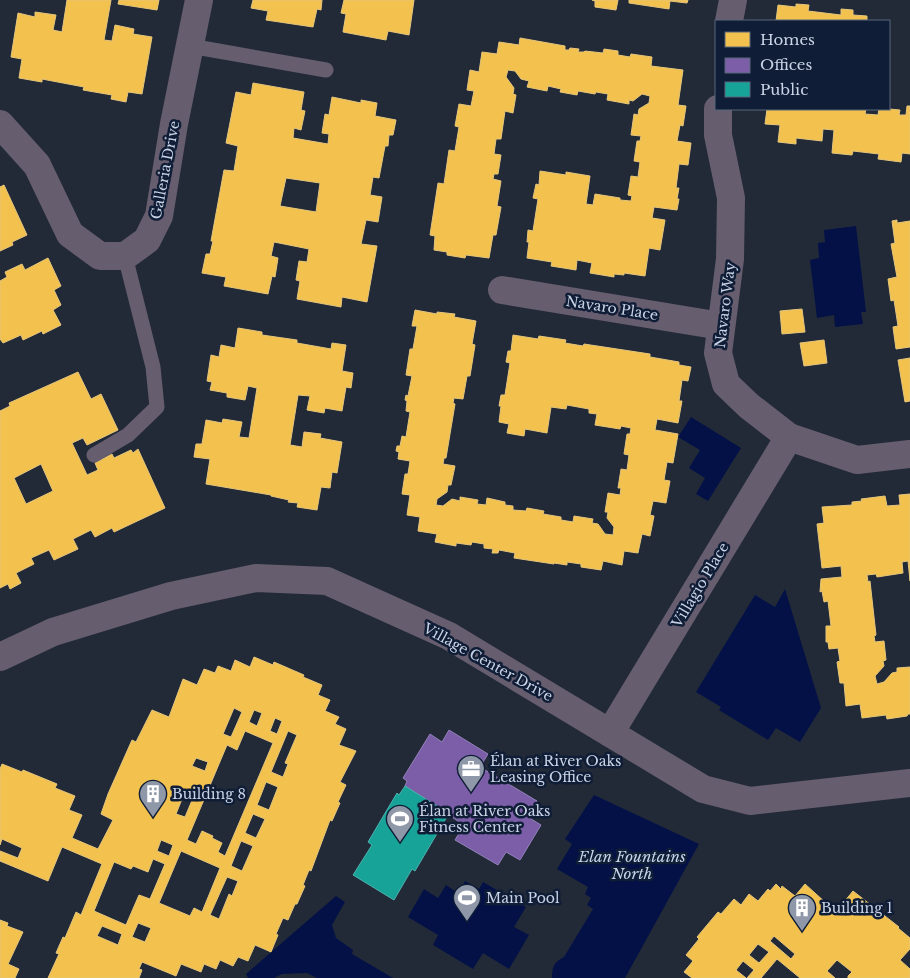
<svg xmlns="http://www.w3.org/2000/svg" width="910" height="978" viewBox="0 0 910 978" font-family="'Libre Baskerville',serif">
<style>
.water{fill:#031147}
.homes{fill:#f2c14e;stroke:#e6c67b;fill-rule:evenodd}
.offices{fill:#7b5ea7;stroke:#9281ba}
.public{fill:#17a398;stroke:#4cb1af}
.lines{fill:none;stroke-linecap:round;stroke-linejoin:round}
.service{stroke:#665d6e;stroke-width:15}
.minor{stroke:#665d6e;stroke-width:28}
.labels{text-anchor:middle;stroke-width:5;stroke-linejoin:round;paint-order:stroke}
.street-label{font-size:14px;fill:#c9d3e5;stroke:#0f1d36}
.poi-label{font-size:14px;fill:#c9d3e5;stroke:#0f1d36;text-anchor:start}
.water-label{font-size:15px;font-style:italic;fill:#c7d4e9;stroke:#0f1d36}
</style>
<rect width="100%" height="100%" fill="#222a38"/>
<!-- water -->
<g class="water">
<path d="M856 226 866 312H861L863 324 835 327 834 315 817 318 810 260 819 258 818 243 825 242 824 230Z"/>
<path d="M691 417 741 448 708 501 696 494 705 478 689 468 700 450 678 437Z"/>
<path d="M785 589 821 708 800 742 776 728 768 740 719 710 721 707 696 692 755 595 775 607Z"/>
<path d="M594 795 699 844 625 978H552C552 967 554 962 564 957L593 909 587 905 591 898 585 894 588 887 557 869 572 844 565 839Z"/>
<path d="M465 881 479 889 483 882 526 907 514 927 529 935 509 969 483 953 473 969 433 945 438 935 408 917 424 889 438 898 446 885 458 893Z"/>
<path d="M336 896 345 902 332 925 336 938 353 950 352 954 393 978H317L307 973 282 974 274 978H248L246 974Z"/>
</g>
<!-- homes -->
<g class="homes">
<path d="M67 0H111L104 40 112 41 115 25 134 29 133 34 152 37 142 94 128 92 126 102 111 99 112 95 83 90 84 87 42 79V82L19 78 22 59 11 57 18 13 35 17V12L56 15 53 30 62 32Z"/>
<path d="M119 0H159L157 10 118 4Z"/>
<path d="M253 0H322L321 10 317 9 313 27 266 20 268 11 251 8Z"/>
<path d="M344 0H414L409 35 388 31 386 40 343 32 346 14 341 13Z"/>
<path d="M592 0H618L616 10 595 7V1Z"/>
<path d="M629 0H688L687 3 670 1 669 9 629 3Z"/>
<path d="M796 4 809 5 808 11 841 15V9L853 10V15L867 16V21H776L778 5 796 7Z"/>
<path d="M520 38 565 46V50H569L570 48 579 49 578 52H584L585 51 603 53 604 49 618 51V55L630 57 631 54 652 57 651 66 683 70 678 105 686 106 683 126 680 125 677 141 691 143 688 165 679 164 676 188H679L677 199H679L677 210 654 207 652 218 665 220 660 250 649 248 645 276 624 273V275L614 274V277L590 273 592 263 577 260 576 270 551 266 552 262 527 258 529 242H527L528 230 533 231 538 199 533 198 536 184 539 185 540 171 566 175V172L590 176 586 204 593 205 595 194 620 198V200L631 201 632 196 628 195 631 176 638 177 640 162 634 161 637 141H640L641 136 631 135 634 114 638 115 639 109 649 103 650 96 642 94 633 101 629 100V104L607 100 608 94 596 92 595 94 578 91 577 95 560 92 561 89 548 86 547 91 527 87 529 81 521 79 515 71 508 70 506 77 514 88 513 94 516 95 513 113 505 111 501 139H496L494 154 501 155 498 174H494L493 179 501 181 497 206 501 207 496 235H493L489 258 466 255 465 258 447 255V252L434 250 435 236 430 235 438 183 444 184 449 150 455 151 459 127 455 126 459 104 471 106 474 91 467 90 470 70 479 72 482 52 497 54 499 42 519 45Z"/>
<path d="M253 83 304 92 301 110 305 111 301 130 294 128 293 138 328 144 329 134 322 133 325 114 329 115 332 97 361 103V100L377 103 375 116 396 120 393 135H389L388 146H385L379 178 373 177 370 195 382 197 378 222 366 220 361 244 377 246 367 302 342 297 341 307 297 299 300 281 296 280 299 261 307 262 309 249 274 242 271 256 278 258 275 277 272 276 268 294 224 286 226 277 202 273 206 254H210L213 241H211L224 170 234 171 238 146 226 143 236 92 251 95ZM286 178 320 183 316 212 280 206Z"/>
<path d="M907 106H910V154L902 153 901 162 878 159 879 154 853 151 852 155 832 153 834 130 823 129 822 141 796 138V144L778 142 780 125 765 124 767 109H866L865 114 878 115 879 109H889L900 110 899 115H906Z"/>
<path d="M4 185 27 235 12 242 13 245 0 251V187Z"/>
<path d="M897 220V223L910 221V347L896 349 893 327 898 326 894 300 891 301 888 279 897 277 891 244 895 243 892 221Z"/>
<path d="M48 258 61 286 54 290 61 305 53 310 61 325 43 334 42 331 23 340 21 335 3 343 0 339V281L7 277 5 272 22 264 25 270Z"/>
<path d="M802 309 805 332 782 334 780 311Z"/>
<path d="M415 310 437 314V312L455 314 454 317 476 321 472 344 475 345 470 376H467L463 399 454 398 453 403 455 404 446 458H444L443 464 455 466 451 485H448L447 492 437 499 436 505 443 506 452 499 460 501V497L478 500 477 504 486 505 487 498 505 502V505L513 506V510L526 511 527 508 544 511 543 514 561 517V520L573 522 574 516 593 519 592 523 598 524 605 534 613 535 614 527 607 518 608 512H605L608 493 620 495 621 488H618L621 469 627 470 629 455 624 454 627 434H630L631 428 621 426 620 429 595 425 597 414 589 413V409L567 405 566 409 551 407 547 433 525 429 524 436 507 433 509 424 499 422 501 406H499L501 395H505L510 363 506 362 508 351H511L513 335 538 339 539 336 566 340 565 343 583 346 584 344 650 354V357L679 362V365L691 367 688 381 682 380 679 401H682L678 423 657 419 655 430 678 434 673 463 667 462 664 480 670 481 666 503 653 501 650 515 654 516 650 536 642 534 638 553 624 551 622 565 603 561 601 570 581 567V564L567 562V565L554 563V564L514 558 515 553 499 550 498 553H492L493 549 484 548V544L472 542 471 545 456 543V546L435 542 437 534 418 531 420 517 407 515 410 495 402 494 405 474H408L410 461 398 459 399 452 396 451 397 446H400L402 436 406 437 410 412 406 411 407 401 405 400 406 395 408 396 412 376 406 375 410 349H413L417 326H412Z"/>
<path d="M238 328 262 332V335L297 340V343L331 349 332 343 346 345 342 371 353 373 351 388 346 387 342 411 325 408 324 413 307 410 310 396 298 395 290 445 302 447 304 432 321 434 320 438 342 442 337 473 332 472 330 488 321 487 317 510 297 507 298 503 288 502 289 500 271 496V495L206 484 210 459 194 457 196 444H202L206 420 222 423 223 419 242 422 239 437 249 438 257 388 248 386 245 400 227 397V393L210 390 212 382 207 381 211 355 219 357 221 345 235 348Z"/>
<path d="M824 340 827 363 804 366 800 343Z"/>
<path d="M910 358V401L905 402 898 360Z"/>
<path d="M78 372 91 399 101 394 118 430 87 445 83 438 72 443 87 475 98 470 95 463 112 454 114 458 131 450 133 453 138 449 165 508 114 532 112 528 95 537 91 530 73 539 78 549 54 560 49 550 31 558 34 564 16 573 21 583 10 589 8 584 0 588V411L10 406 9 403ZM41 464 53 491 26 504 14 478Z"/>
<path d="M910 494V581L908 561 902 562 903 573 877 577 876 574 867 575 868 582 870 581 876 635 874 636 875 642 884 641 886 660 883 661 884 666 875 676 877 684 884 682 892 673 897 672V668L910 667V714H908L907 716 887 719 886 715 862 718 860 704 846 706 844 683H840L837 662 840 661 838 648 829 649 828 642H826V626H831L828 601 824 602 822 591 820 592 821 579 842 577 841 566 822 568 817 524 824 523 822 507 852 505V502L862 501 861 499 885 496 887 506 900 505 899 495Z"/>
<path d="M254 657 273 665 274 662 304 675 303 677 322 685 318 695 330 700 325 711 339 717 335 724 346 729 339 745 356 751 340 782 346 785 338 802 340 803 332 821 330 820 311 871 309 870 303 885 305 886 297 904H295L288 920 283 918 276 934 278 935 271 952 255 945 248 961 238 957 233 966 220 960 216 969 204 964 201 972 181 964 176 976 142 962 139 969 142 970 139 978H48L59 954 56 953 63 937 65 938 76 912 81 915 102 864 62 847 48 881 0 861V851L18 858 22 848 2 839 0 845V769L2 764 22 772 23 770 57 784 55 788 75 796 69 810 82 815 72 838 98 849 113 820 101 814 108 794 132 740 136 742 152 710 169 717 183 679 197 685 204 669 215 673 218 666 231 671 235 660 250 667ZM234 708 242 712 231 737 223 734ZM254 710 262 713 257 726 249 722ZM275 718 282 721 277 734 270 731ZM245 731 273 743 225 856 218 852 222 843 212 838 213 836 202 831 196 844 187 840 227 745 237 750ZM288 731 297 735 285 763 288 764 283 777 271 772ZM196 758 208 762 205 771 192 766ZM266 782 278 787 269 810 257 805ZM184 794 193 798 185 817 176 814ZM253 814 265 819 256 838 245 833ZM161 840 173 845 169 856 157 851ZM241 841 253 846 242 871 231 866ZM181 851 220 868 202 912 194 908 190 916 159 903ZM153 859 165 864 150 899 139 895 126 925 94 911 114 862 131 869 133 866 148 872ZM227 877 238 881 232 896 229 894 219 919 210 915ZM138 923 151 928 145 942 132 937ZM102 926 122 934 118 945 97 936Z"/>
<path d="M776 884 781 889 782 886 795 896 805 884 836 912 853 891 899 927 898 928 910 938V949L900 960 910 969V978H848V976L852 972 837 960 827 971 835 978H800L777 959 761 978H747L754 970 743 961 736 970 746 978H692L684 972 693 961 686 955 699 939 697 937 718 912 721 914 734 899 741 905 749 894 758 901 768 889 770 891ZM774 936 795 954 791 959 770 941ZM758 944 769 952 759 963 749 955Z"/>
<path d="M0 920 8 923 7 926 23 932 8 964 19 969 15 978H0Z"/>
</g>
<!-- offices -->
<path class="offices" d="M449 730 488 754 480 767 537 801 528 817 541 825 520 860 506 852 498 865 455 840 464 825 405 786 407 781 403 778 430 734 442 742Z"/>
<!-- public -->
<path class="public" d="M405 786 437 806 436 807 448 815 415 871 412 869 394 900 353 875 372 845 368 842 397 793 399 795Z"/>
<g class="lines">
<!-- service -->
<g class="service">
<path d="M190 46 326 70"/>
<path d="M94 455 128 435 157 407 153 367 125 256"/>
</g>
<!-- minor -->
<g class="minor">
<path d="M729 21 733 0"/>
<path d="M718 109V135L731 198 730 259 718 353 726 384 749 406 789 437 857 460 910 454"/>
<path d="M0 124 37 165 70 234 100 256H125L147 240 159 216 174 124 199 0"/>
<path d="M502 290 721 326"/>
<path d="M0 657 53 632 171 596 256 578 327 581 449 636 703 789 750 801 910 783"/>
<path d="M610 733 789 437"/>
</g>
</g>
<!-- icons -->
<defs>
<symbol id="office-pin" viewBox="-11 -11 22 30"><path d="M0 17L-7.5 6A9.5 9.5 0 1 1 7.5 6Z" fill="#8f98a8" stroke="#0f1d36"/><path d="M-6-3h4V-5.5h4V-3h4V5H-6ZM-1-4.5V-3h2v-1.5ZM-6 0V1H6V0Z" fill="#fff"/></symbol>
<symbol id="building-pin" viewBox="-11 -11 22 30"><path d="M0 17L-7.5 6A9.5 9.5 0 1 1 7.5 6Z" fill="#8f98a8" stroke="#0f1d36"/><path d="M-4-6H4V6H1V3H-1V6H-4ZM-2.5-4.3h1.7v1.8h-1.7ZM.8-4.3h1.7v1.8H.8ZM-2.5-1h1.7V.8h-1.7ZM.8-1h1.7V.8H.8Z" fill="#fff"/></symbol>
<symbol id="stadium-pin" viewBox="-11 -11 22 30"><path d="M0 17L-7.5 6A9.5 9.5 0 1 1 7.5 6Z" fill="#8f98a8" stroke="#0f1d36"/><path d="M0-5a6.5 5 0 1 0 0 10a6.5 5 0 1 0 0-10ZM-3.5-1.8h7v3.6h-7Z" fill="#fff"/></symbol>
</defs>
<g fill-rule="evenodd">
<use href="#office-pin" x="455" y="753" width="32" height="43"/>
<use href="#building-pin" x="137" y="778" width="32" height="43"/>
<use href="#stadium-pin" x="384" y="803" width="32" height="43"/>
<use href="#stadium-pin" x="451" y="882" width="32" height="43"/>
<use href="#building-pin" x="786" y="892" width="32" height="43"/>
</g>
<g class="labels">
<!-- street labels -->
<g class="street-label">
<text transform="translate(165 170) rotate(-79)" y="5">Galleria Drive</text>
<text transform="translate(725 305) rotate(-83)" y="5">Navaro Way</text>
<text transform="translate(612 308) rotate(9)" y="5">Navaro Place</text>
<text transform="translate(700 585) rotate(-59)" y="5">Villagio Place</text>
<text transform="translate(488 662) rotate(29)" y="5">Village Center Drive</text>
</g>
<!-- poi labels -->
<g class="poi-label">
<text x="490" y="766">Élan at River Oaks<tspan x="490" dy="16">Leasing Office</tspan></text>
<text x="172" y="799">Building 8</text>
<text x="419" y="816">Élan at River Oaks<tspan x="419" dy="16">Fitness Center</tspan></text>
<text x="486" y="903">Main Pool</text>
<text x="821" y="913">Building 1</text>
</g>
<!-- water labels -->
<g class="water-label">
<text x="632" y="862">Elan Fountains<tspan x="632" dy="17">North</tspan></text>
</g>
</g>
<!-- legend -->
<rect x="715" y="20" width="175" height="90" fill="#0f1d36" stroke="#59667c"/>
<rect x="725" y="32" width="25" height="15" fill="#f2c14e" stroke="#59667c"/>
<text x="760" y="45" font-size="15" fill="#c9d3e5">Homes</text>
<rect x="725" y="58" width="25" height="15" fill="#7b5ea7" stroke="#59667c"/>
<text x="760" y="70" font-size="15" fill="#c9d3e5">Offices</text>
<rect x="725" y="82" width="25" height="15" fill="#17a398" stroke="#59667c"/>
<text x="760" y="95" font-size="15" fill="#c9d3e5">Public</text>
</svg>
